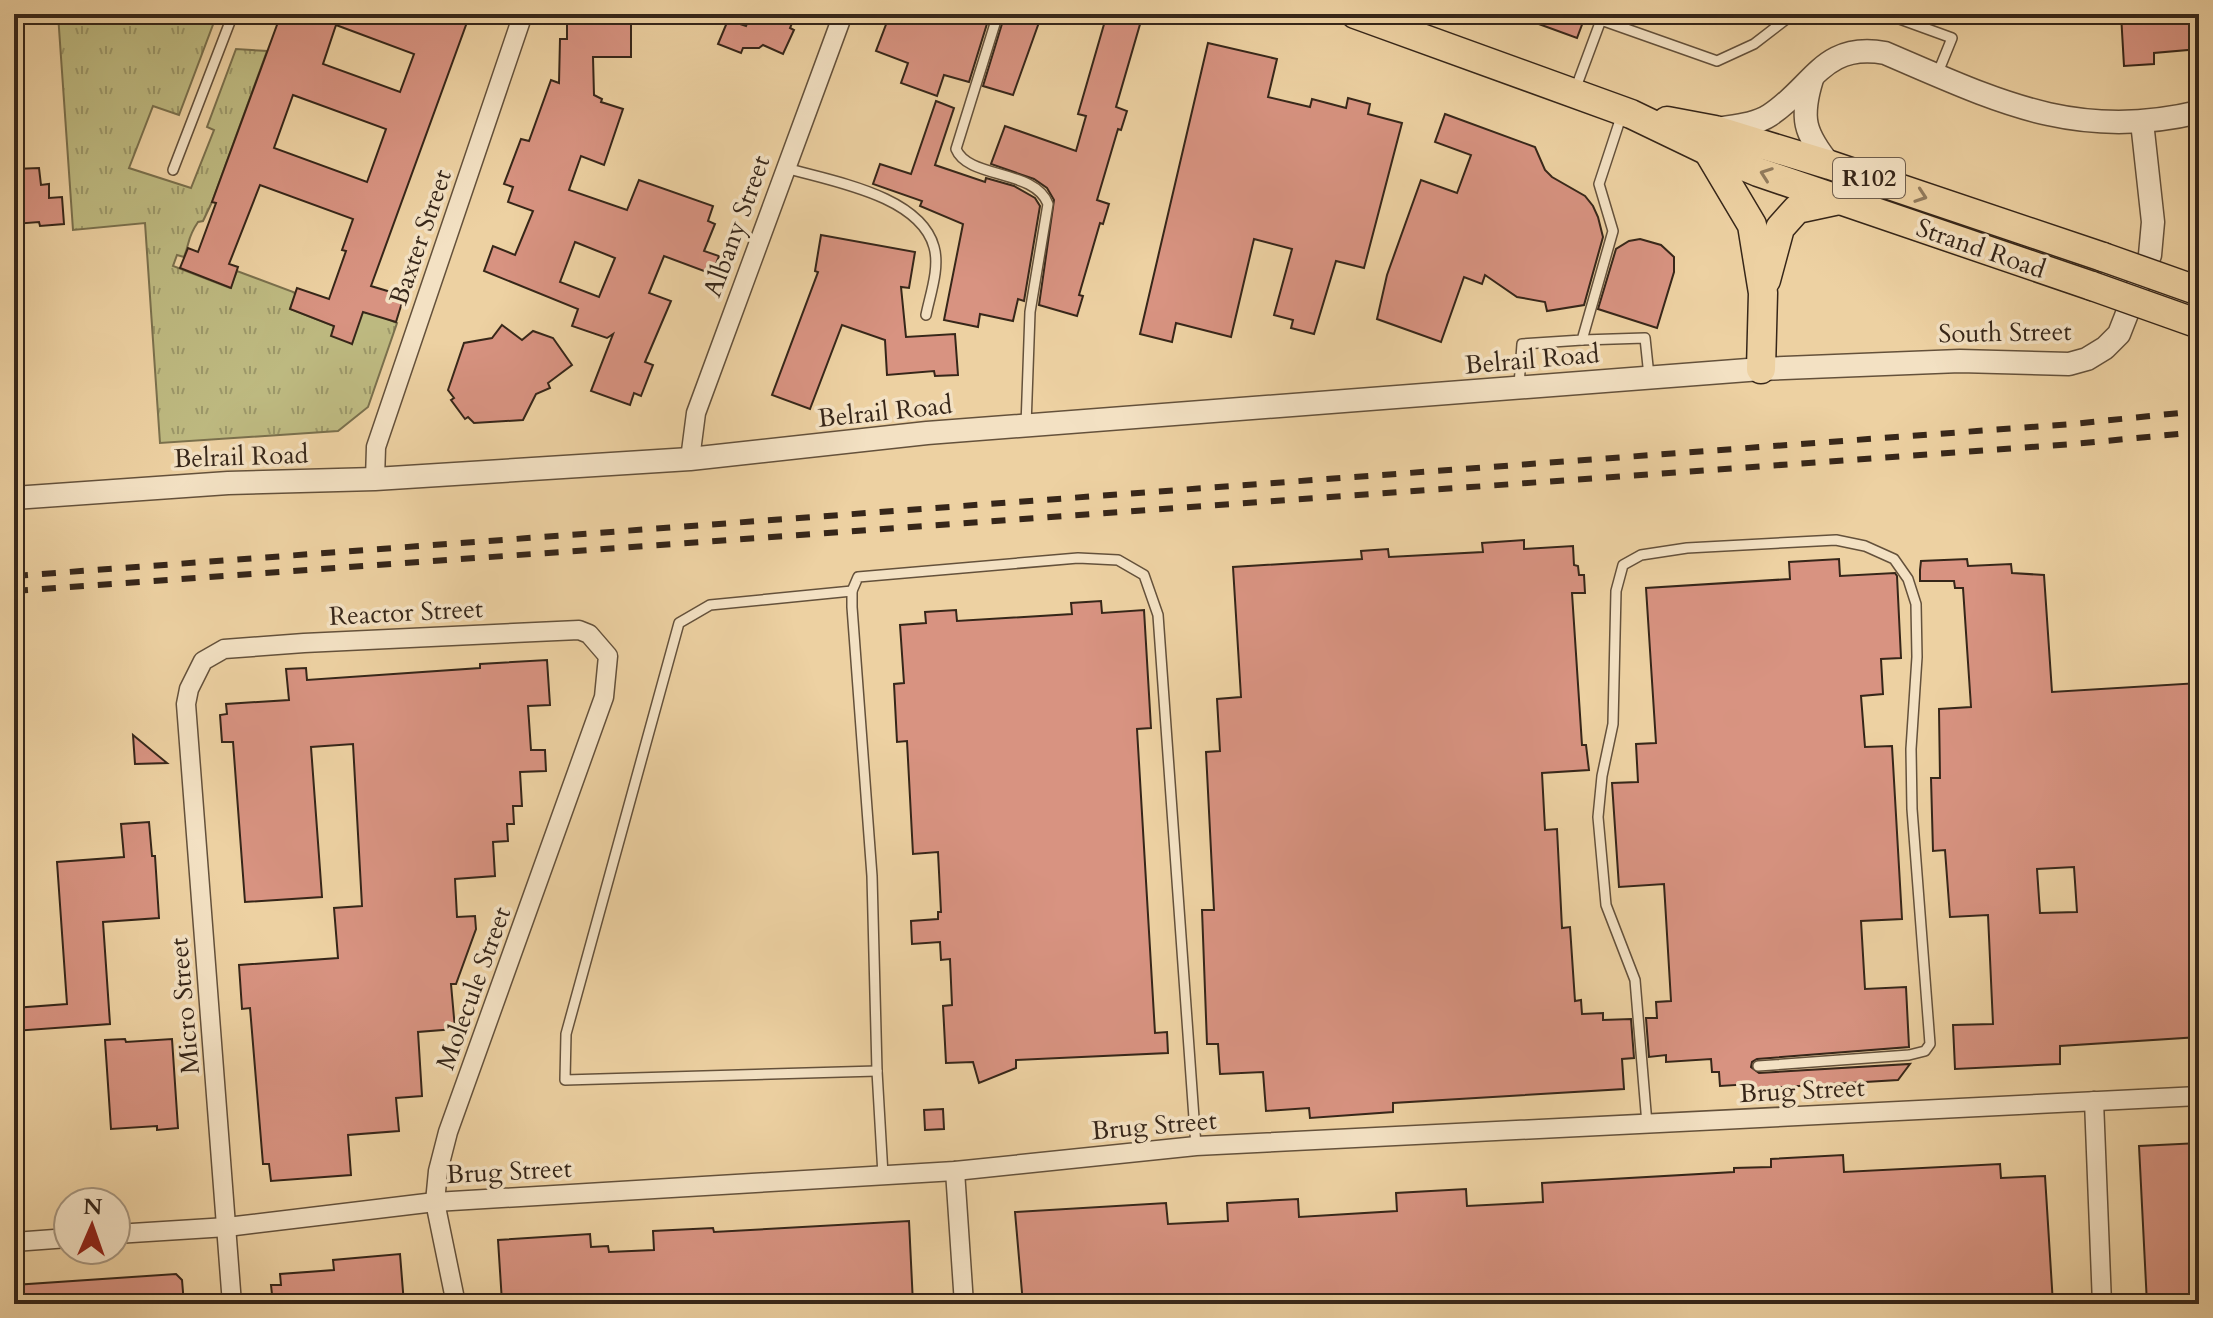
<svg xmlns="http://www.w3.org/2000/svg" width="2213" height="1318" viewBox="0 0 2213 1318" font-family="Cardo,serif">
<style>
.grass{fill:url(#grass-tufts);stroke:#7a704d;stroke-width:2}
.building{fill:#d89381;stroke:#362619;stroke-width:2;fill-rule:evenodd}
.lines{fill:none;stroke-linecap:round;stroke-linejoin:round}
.service-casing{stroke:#64513b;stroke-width:12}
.minor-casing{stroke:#64513b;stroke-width:21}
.tertiary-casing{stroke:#64513b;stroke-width:25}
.primary-casing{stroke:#362619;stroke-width:31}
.service{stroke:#f3e1c3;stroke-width:9}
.minor{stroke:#f3e1c3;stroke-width:18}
.tertiary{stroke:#f3e1c3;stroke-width:22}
.primary{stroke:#edd1a2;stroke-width:28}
.rail{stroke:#362619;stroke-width:6;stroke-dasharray:14 14;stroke-linecap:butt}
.primary-bridge-casing{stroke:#362619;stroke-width:31;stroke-linecap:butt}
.primary-bridge{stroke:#edd1a2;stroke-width:28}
.oneway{stroke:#927c5e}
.labels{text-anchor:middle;stroke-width:7;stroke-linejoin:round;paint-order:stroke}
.shield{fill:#f3e1c3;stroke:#6f5e4c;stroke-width:2}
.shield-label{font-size:24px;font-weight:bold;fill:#362619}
.street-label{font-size:26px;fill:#362619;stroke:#f3e1c3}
</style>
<defs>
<pattern id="grass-tufts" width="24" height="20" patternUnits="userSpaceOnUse" patternTransform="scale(2)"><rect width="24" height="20" fill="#beba81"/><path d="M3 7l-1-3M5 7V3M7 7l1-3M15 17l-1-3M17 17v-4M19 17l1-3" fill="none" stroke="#9b9769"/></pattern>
</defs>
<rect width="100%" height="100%" fill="#edd1a2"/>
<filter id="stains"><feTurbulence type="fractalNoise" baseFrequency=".0025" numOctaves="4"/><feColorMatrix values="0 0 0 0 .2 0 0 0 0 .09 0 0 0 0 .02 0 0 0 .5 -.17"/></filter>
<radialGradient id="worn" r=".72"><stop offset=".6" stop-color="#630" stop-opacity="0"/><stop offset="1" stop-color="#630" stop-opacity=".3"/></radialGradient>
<!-- grass -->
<path class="grass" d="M58 14H217L179 115 153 106 129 168 191 188 214 130 207 127 236 49 267 51 212 202 203 221 198 222C187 238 190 242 184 257L177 255 173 266 230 288 237 271 296 293 290 309 334 326 352 344 355 334 349 332 359 307 397 323 368 407 338 431 160 443 145 223 73 230Z"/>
<!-- building -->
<g class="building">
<path d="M281 14H470L371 286 404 296 396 322 363 312 352 344 331 336 334 326 290 309 297 288 329 299 346 251 342 250 353 219 260 185 229 264 238 267 231 288 180 268 188 248 198 252 216 203 212 202ZM336 25 414 54 400 92 323 64ZM293 95 386 129 367 182 274 148Z"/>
<path d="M751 14H796L790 28 794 30 783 54 763 45 759 48H743L741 53 718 44 728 20 746 26Z"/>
<path d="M890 14H990L969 82 944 75 937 96 901 83 908 63 876 51Z"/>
<path d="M1005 14H1042L1013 95 983 86Z"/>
<path d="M1107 14H1143L1116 107 1127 111 1121 130 1118 129 1097 200 1109 204 1103 224 1100 223 1079 295 1083 296 1077 316 1039 305 1054 200 1047 188 1034 179 991 164 1005 126 1076 151 1086 116 1078 114Z"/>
<path d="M1517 14H1586L1577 38 1517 16Z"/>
<path d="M2121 14H2151V21L2199 17V49L2154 53V64L2124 66Z"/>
<path d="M567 24H631V57H593L594 95 602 99 601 102 623 109 604 165 581 156 569 190 627 210 639 180 713 206 708 221 715 224 704 251 719 256 712 274 664 256 649 293 671 301 645 362 653 365 641 396 634 393 630 405 591 391 613 334 607 338 572 326 578 309 484 271 493 246 515 255 533 211 508 202 513 187 504 184 521 139 529 141 551 80 559 83 560 39H567ZM575 242 615 258 599 297 560 282Z"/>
<path d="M1208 43 1277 59 1268 97 1310 107 1312 99 1346 108 1348 98 1370 104 1368 114 1402 123 1364 268 1336 261 1314 334 1291 328 1293 320 1274 315 1292 249 1254 239 1231 337 1176 323 1172 342 1140 334Z"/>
<path d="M936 101 954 108 935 165 985 182 986 178 1014 186 1035 198 1040 206 1024 301 1018 299 1013 321 980 314 978 327 944 320 963 224 920 206 922 201 873 184 880 164 911 174Z"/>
<path d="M1445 114 1535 147 1545 170 1552 177 1585 196 1593 206 1598 217 1603 237 1584 305 1547 311 1545 302 1517 297 1485 275 1482 284 1464 277 1441 342 1377 319 1387 275 1421 180 1457 193 1471 155 1435 142Z"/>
<path d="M39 168 41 185 49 184V198L62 197 64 224 40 226 39 222 14 224V169Z"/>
<path d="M821 235 915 252 909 288 901 287 906 337 955 334 958 375 935 376 934 371 887 375 885 340 842 325 810 409 772 395 818 272 815 271Z"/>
<path d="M1640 239 1661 245 1674 257V272L1657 328 1598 309 1616 249 1629 241Z"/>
<path d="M502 325 522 340 533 331 553 338 572 365 548 383 550 388 536 394 523 420 474 423 468 417 465 419 451 400 454 398 448 390 464 343 492 338Z"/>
<path d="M1524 540V549L1573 546 1574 565 1578 566 1579 575H1584L1585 593H1572L1582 745H1586L1589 770 1542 773 1545 830 1557 829 1562 928 1570 927 1575 1001 1581 1000 1582 1014 1603 1013V1020L1631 1019 1634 1058 1622 1059 1624 1089 1393 1103V1112L1310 1118 1309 1108 1266 1111 1263 1072 1220 1074 1218 1044H1207L1202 910H1214L1206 752 1220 751 1217 699 1241 697 1233 567 1362 559 1361 551 1388 549 1389 557 1483 552 1482 543Z"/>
<path d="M1839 559 1840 576 1895 573 1897 576 1901 658 1881 659 1883 694 1861 696 1865 747 1892 746 1902 919 1861 921 1865 989 1906 987 1909 1047 1757 1059 1752 1062 1751 1067 1759 1073 1910 1064 1898 1080 1748 1089 1751 1084 1720 1086 1719 1072H1712L1711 1059 1666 1062V1055L1649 1057 1646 1018H1657L1656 1002 1671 1001 1664 884 1619 887 1612 783 1638 782 1636 744 1656 743 1646 588 1790 579 1789 562Z"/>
<path d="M1967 559 1968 566 2011 564 2012 573 2044 575 2052 692 2199 683V1037L2060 1046V1064L1955 1069 1953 1025 1993 1024 1988 915 1950 917 1945 850 1933 851 1931 778H1940L1939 709 1971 707 1963 588H1955L1954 581H1920V570L1921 561ZM2074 867 2077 912 2040 913 2037 869Z"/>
<path d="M1101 601 1102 613 1144 610 1151 728 1137 729 1155 1033 1167 1032 1168 1053 1016 1060V1068L979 1083 973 1062 946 1063 943 1006 952 1005 950 959 941 960 940 942 912 944 911 921 938 919V912H941L938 852 913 854 907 741 897 742 894 684 904 683 900 625 926 623 925 612 956 610 957 621 1072 614 1071 603Z"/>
<path d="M547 660 550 705 528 706 531 750H545L546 771 520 772 522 806H513L514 824H507L508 841 493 842 495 876 455 879 457 917 475 916 476 929 456 984H451L455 1029 418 1032 422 1096 396 1098 399 1131 348 1135 351 1175 271 1181 269 1164H263L250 1008 242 1009 239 965 338 958 334 908 362 906 353 744 311 747 322 897 245 902 233 742H222L220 715 227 714 226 704 289 700 286 669 306 668 307 680 480 668V664Z"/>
<path d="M133 735 167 763 135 764Z"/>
<path d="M149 822 152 856H155L159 918 103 922 110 1024 14 1031V1008L67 1004 57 862 124 857 121 824Z"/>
<path d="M125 1039 126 1042 172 1039 178 1128 157 1130V1126L111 1129 105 1040Z"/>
<path d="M943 1109 944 1129 925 1130 924 1110Z"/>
<path d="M2199 1143V1304H2147L2139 1146Z"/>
<path d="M1843 1155 1844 1172 2000 1164 2001 1178 2045 1176 2053 1304H1023L1015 1212 1166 1203 1168 1224 1228 1221 1227 1203 1298 1199 1299 1217 1397 1211 1396 1193 1466 1189 1467 1206 1543 1202 1542 1183 1734 1172V1168L1771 1167V1159Z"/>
<path d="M909 1221 913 1304H514V1301L502 1302 498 1240 590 1234 591 1247 608 1246 609 1252 654 1250 653 1231 713 1228 714 1232Z"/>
<path d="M400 1254 404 1304H273L271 1285H281L280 1274 334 1270 333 1260Z"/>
<path d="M176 1274 182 1280 184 1304H14V1285Z"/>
</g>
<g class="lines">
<defs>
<g id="service">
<path d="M998 14 956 149C968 179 1035 169 1048 204L1030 312 1026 426"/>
<path d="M1886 14 1952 38 1937 75"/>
<path d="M1575 90 1601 20 1717 61 1754 44 1793 14"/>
<path d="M786 168C830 181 920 195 934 247 940 268 930 295 926 315"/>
<path d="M173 170 233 14"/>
<path d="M1582 340 1645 338 1649 376"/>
<path d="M1519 385 1522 344 1582 340 1613 231 1599 184 1622 114"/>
<path d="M852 591 710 605 679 623 566 1034 565 1080 877 1071"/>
<path d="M1647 1124 1635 980 1606 905 1598 817 1602 776 1613 724 1616 591 1623 565 1641 555 1687 548 1836 540 1865 546 1894 559 1908 579 1916 604 1917 657 1911 749 1912 809 1930 1044 1925 1051 1909 1055 1758 1066"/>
<path d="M883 1175 877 1071 872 876 852 607V591L858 577 1078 558 1118 560 1144 575 1158 615 1196 1146"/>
</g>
<g id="minor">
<path d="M690 459 696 413 843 14"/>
<path d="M375 479 376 447 523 14"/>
<path d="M2094 1101 2102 1304"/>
<path d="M955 1171 964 1304"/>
<path d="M116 1234 227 1227 435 1202 955 1171 1196 1146 2199 1096"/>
<path d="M14 1242 68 1238"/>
<path d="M232 1304 186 704 189 689 203 661 224 649 304 643 579 630 589 634 608 656 604 697 448 1132 438 1171 435 1202 456 1304"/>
</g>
<g id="tertiary">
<path d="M1812 79C1800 118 1804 133 1830 165"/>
<path d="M1716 129C1734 126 1755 125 1770 115 1814 86 1823 42 1885 53 1995 100 2076 142 2199 112"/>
<path d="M14 498 228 483 375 479 690 459 927 433 1761 369 1960 361 2069 364 2087 359 2105 348 2119 334 2150 255 2153 222 2142 122"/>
</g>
<g id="primary">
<path d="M1355 14 1631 114 1708 151 1758 172 2092 286"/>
<path d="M1667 121 1715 130 1830 165 2103 257"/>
<path d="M1708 151 1752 225 1763 293 1761 369"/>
<path d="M1766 280 1780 228 1797 209 1839 200"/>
</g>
</defs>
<!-- service casing -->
<use href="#service" class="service-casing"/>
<!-- minor casing -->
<use href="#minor" class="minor-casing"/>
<!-- tertiary casing -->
<use href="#tertiary" class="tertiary-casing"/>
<!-- primary casing -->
<use href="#primary" class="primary-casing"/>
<!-- service -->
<use href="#service" class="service"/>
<!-- minor -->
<use href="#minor" class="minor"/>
<!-- tertiary -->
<use href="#tertiary" class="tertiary"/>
<!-- primary -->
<use href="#primary" class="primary"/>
<!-- rail -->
<g class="rail">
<path d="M14 576 2072 424 2199 411"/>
<path d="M14 591 2074 444 2199 432"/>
</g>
<defs>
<g id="primary-bridge">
<path d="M2103 257 2199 291"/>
<path d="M2092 286 2199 324"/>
</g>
</defs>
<!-- primary-bridge casing -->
<use href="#primary-bridge" class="primary-bridge-casing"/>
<!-- primary-bridge -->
<use href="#primary-bridge" class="primary-bridge"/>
</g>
<!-- one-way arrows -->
<defs><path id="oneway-chevron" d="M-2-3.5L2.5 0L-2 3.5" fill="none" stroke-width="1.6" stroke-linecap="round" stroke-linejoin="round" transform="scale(2)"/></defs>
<g class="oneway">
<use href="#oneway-chevron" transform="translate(1766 174) rotate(-160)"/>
<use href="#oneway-chevron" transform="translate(1921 196) rotate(19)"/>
</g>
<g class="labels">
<!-- shield labels -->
<rect class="shield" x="1833" y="158" width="72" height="40" rx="6"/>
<g class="shield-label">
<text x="1869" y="186">R102</text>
</g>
<!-- street labels -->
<g class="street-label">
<text transform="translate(736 226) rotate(-70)" y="9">Albany Street</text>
<text transform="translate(420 237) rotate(-71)" y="9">Baxter Street</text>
<text transform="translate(1981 248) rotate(19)" y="9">Strand Road</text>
<text transform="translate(2005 332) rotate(-1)" y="9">South Street</text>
<text transform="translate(1532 359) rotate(-5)" y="9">Belrail Road</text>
<text transform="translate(885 411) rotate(-6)" y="9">Belrail Road</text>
<text transform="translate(241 456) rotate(-2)" y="9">Belrail Road</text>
<text transform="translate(406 612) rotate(-3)" y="9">Reactor Street</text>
<text transform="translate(473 988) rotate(-70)" y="9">Molecule Street</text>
<text transform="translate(184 1006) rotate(-95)" y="9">Micro Street</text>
<text transform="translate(1802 1090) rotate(-3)" y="9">Brug Street</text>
<text transform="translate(1154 1125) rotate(-5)" y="9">Brug Street</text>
<text transform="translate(509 1171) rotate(-3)" y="9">Brug Street</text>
</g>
</g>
<!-- margin -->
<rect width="2213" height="1318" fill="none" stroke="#edd1a2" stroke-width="48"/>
<rect x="16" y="16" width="2181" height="1286" fill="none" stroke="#362619" stroke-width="4"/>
<rect x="24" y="24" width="2165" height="1270" fill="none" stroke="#362619" stroke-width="2"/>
<!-- north arrow -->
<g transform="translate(92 1226) rotate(2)"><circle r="38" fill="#f3e1c3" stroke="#a7967f" stroke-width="2"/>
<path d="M0-6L14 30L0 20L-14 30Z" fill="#8f2418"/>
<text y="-12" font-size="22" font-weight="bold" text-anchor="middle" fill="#362619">N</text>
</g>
<rect width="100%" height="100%" filter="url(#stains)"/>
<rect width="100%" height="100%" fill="url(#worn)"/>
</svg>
